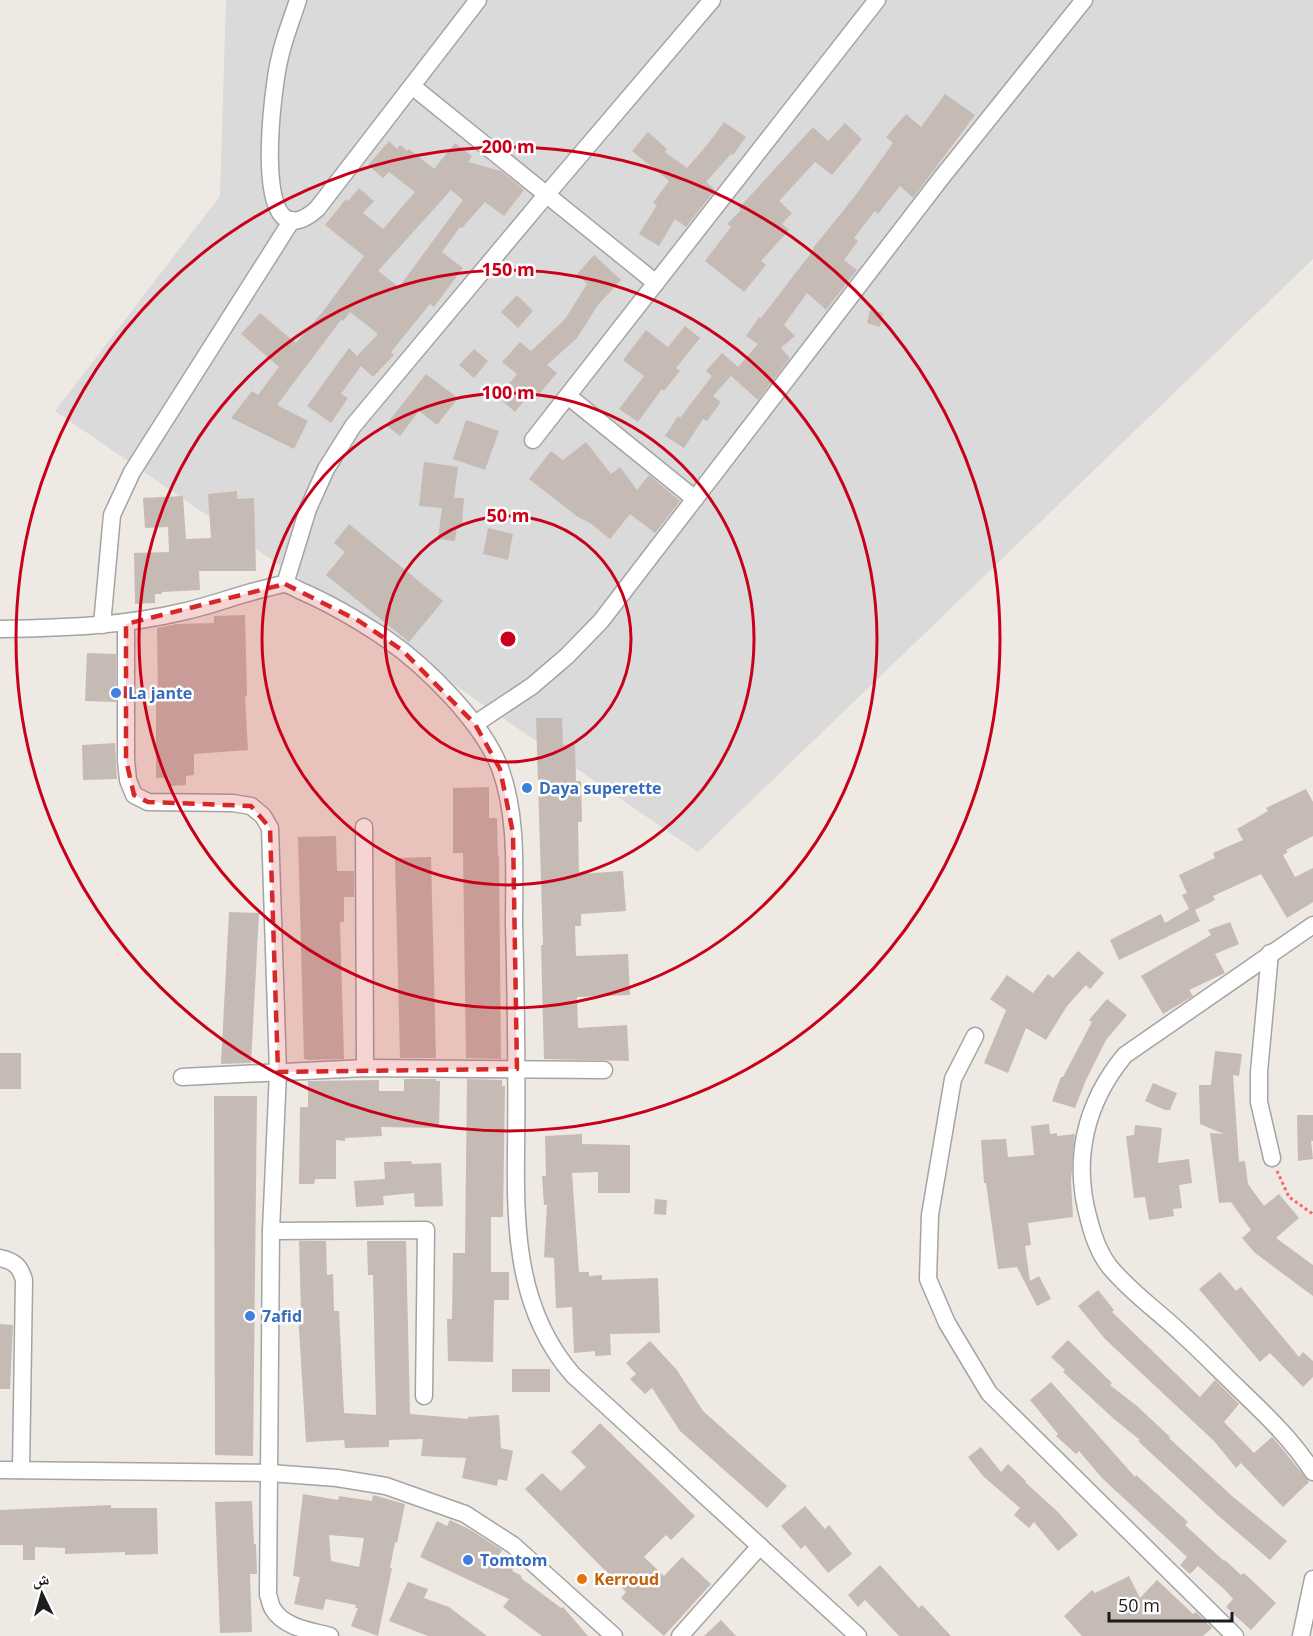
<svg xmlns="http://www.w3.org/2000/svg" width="1313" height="1636" viewBox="0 0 1313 1636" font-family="'Open Sans','Noto Naskh Arabic',sans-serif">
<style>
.residential{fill:#dbdada}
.building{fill:#c6bab5;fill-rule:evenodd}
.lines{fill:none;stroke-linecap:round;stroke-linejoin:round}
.minor-casing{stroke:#a4a4a4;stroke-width:19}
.path{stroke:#fd6569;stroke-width:3;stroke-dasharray:3 3;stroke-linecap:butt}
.minor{stroke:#fff;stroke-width:16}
.marked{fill:#d62828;fill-opacity:0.2;stroke:#d62828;stroke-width:4.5;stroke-dasharray:12 8;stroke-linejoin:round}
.ring{fill:none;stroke:#c9001a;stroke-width:3}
.shop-dot{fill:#3f7fe0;stroke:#fff;stroke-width:2}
.food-dot{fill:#e8710a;stroke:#fff;stroke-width:2}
.labels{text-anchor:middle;stroke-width:5;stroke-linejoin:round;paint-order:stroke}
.shop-label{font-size:16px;font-weight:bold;fill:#366cbe;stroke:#fff;text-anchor:start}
.food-label{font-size:16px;font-weight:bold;fill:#c56008;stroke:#fff;text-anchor:start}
.centre{fill:#c9001a;stroke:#fff;stroke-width:3}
.ring-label{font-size:18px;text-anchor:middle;font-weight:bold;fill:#c9001a;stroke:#fff;stroke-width:5;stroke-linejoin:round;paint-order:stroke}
</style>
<rect width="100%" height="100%" fill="#eee9e2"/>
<!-- residential -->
<path class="residential" d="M226 0H1313V259L698 852 55 411 220 196Z"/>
<!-- building -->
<g class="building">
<path d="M945 94 975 115 913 198 900 186 878 214 875 211 854 238 858 241 844 260 857 270 826 310 807 293 784 325 795 336 781 348 790 358 758 400 731 376 713 396 721 402 707 421 703 419 684 448 665 436 678 416 680 418 712 376 706 371 722 353 738 367 758 344 746 336 759 317 761 318 814 249 813 248 855 196 893 143 886 137 906 114 921 127Z"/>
<path d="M724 122 746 137 733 155 731 154 706 182 715 190 686 227 675 219 659 246 639 234 657 205 653 203 669 181 632 151 648 132 667 149 665 152 687 168 707 145Z"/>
<path d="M845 123 862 139 832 175 815 162 779 201 792 213 782 224 789 230 761 261 766 265 744 292 705 261 731 227 727 224 741 210 739 208 813 127 828 141Z"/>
<path d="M389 141 397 149 400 145 407 151 409 149 434 169 455 143 472 156 468 162 501 171 524 190 504 216 485 202 462 228 460 227 442 252 463 268 434 307 430 304 391 352 394 355 373 377 361 366 341 394 348 398 331 423 307 406 349 348 357 356 378 334 350 312 343 321 341 320 277 405 308 421 294 449 231 418 252 391 258 395 279 367 241 334 260 313 296 343 324 310 364 256 325 225 346 199 348 201 359 188 374 201 363 213 383 229 415 192 389 172 383 178 368 165ZM451 190 463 200 399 287 378 271Z"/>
<path d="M594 255 621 280 598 305 577 338 547 365 557 373 539 394 534 389 515 412 498 397 517 374 502 362 520 342 531 351 565 319 587 284 577 274Z"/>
<path d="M517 295 533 311 518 328 501 312Z"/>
<path d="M870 310 883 313 880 327 867 323Z"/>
<path d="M685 326 700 338 676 368 680 371 664 391 662 389 638 422 619 409 644 376 623 360 646 330 668 347Z"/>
<path d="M474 349 488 361 474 378 459 365Z"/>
<path d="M426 374 458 398 437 425 419 411 400 436 386 425Z"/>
<path d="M466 420 499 431 485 470 453 459Z"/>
<path d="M586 442 611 474 620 467 637 490 649 475 680 501 655 533 630 514 610 539 590 523 578 517 529 479 551 451 563 460Z"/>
<path d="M424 462 458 467 454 498H464L462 526H457L455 541 438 539 442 508 419 506Z"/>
<path d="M237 491V499L254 498 256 571H199L200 590 162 592V594H155V603L135 604 134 553 169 552 168 527 145 528 143 498 183 496 186 539 211 538 208 494Z"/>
<path d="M349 524 443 601 409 642 326 575 345 552 334 543Z"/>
<path d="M488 528 513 534 508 560 483 554Z"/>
<path d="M245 615 247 696 245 697 248 750 194 754V775L186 776V785L169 786V778H156V694H158L157 628 177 624 214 623V616Z"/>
<path d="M87 653 116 654V702L85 701Z"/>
<path d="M536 718H562L563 745 575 744 576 781H581L582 822H578L579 874 623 871 626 911 581 914V926H575L576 956 628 954 630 995 577 997 578 1028 627 1025 629 1061 544 1059 541 945H543Z"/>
<path d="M115 743 117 779 83 780 82 745Z"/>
<path d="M489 787V818H497L498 856H499L501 1059 466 1058 463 853H453V788Z"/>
<path d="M1306 789 1313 802V836L1286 850 1288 852 1283 855 1295 877 1313 868V902L1287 918 1261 874 1213 896 1215 900 1195 910 1200 921 1119 960 1110 940 1161 914 1165 923 1189 909 1182 895 1187 893 1179 875 1215 858 1213 853 1243 840 1237 829 1268 811 1266 808Z"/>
<path d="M336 836 337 871H354V897H344V922H340L344 1059 308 1060 304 1059 298 837Z"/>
<path d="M431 857 436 1058H400L395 858Z"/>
<path d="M229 912 259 913 251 1063 221 1064Z"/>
<path d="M1230 922 1239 944 1215 954 1225 973 1189 990 1193 996 1163 1014 1141 976 1211 935 1208 930Z"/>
<path d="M1078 951 1104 973 1090 989 1086 985 1067 1006 1046 1040 1026 1028 1008 1073 984 1063 1006 1010 990 999 1007 975 1033 993 1048 974 1053 978Z"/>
<path d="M1107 999 1127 1015 1106 1040 1086 1080 1075 1108 1052 1101 1061 1077H1063L1092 1022 1089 1020Z"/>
<path d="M1215 1051 1242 1054 1239 1076 1233 1075 1239 1162 1245 1161 1248 1184 1264 1206 1279 1194 1299 1218 1276 1238 1313 1265V1296L1255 1253 1242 1238 1251 1230 1231 1202 1219 1203 1210 1133 1224 1134 1200 1124 1199 1085H1211Z"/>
<rect x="0" y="1053" width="21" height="36"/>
<path d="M404 1079H436V1081H440L439 1128 381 1127 382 1136 345 1138V1141L336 1140V1179H315L314 1184H299L300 1107H308V1081L379 1080V1091H404Z"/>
<path d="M467 1079 502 1080V1086H505L503 1217H491V1272H509V1300H494L493 1362 448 1361 447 1319H452L453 1253H465Z"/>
<path d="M1153 1083 1177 1093 1170 1110H1165L1145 1101Z"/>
<path d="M214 1096H257L253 1456 215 1455Z"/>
<path d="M1297 1115H1313V1141H1311L1313 1159 1298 1161Z"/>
<path d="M1049 1124 1050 1134 1057 1133V1136L1075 1134 1071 1181 1073 1217 1028 1223 1031 1245 1025 1246 1030 1281 1039 1276 1051 1299 1037 1306 1017 1267 998 1269 986 1183H984L981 1140 1006 1139 1008 1157 1034 1155 1031 1126Z"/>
<path d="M1135 1125 1162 1128 1158 1163 1189 1159 1192 1183 1179 1185 1182 1208 1173 1209 1174 1216 1149 1220 1145 1197 1134 1198 1126 1136 1134 1135Z"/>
<path d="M582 1134V1144L630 1145V1193H598V1172L572 1173 579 1272H589V1276L602 1275V1280L658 1278 660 1333 610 1334 611 1355 595 1356V1351L574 1353 572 1307 556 1308 554 1258 544 1257 547 1205H544L542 1176H546L545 1136Z"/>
<path d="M411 1161 412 1164 441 1163 443 1206 415 1207 414 1193 383 1196 384 1205 356 1207 354 1181 385 1179 384 1162Z"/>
<path d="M655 1199 667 1200 666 1215 654 1214Z"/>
<path d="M299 1241H326L327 1275 333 1274 334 1311H339L344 1413 376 1415 373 1275H368L367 1241H406L410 1414 468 1419V1417L499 1415 501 1448 513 1451 507 1481 498 1479 497 1486 462 1478 466 1458 421 1456 423 1439 389 1440V1447L345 1448 344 1440 306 1442 298 1313H301Z"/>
<path d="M1220 1272 1236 1291 1241 1287 1299 1357 1303 1352 1313 1361V1377L1303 1387 1270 1353 1260 1362 1199 1289Z"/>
<path d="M1098 1290 1114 1310 1112 1312 1200 1397 1215 1380 1239 1404 1224 1422 1254 1453 1272 1437 1280 1446 1309 1482 1283 1507 1241 1463 1236 1468 1214 1441 1105 1339 1078 1306Z"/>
<path d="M0 1324 13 1325 10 1389H0Z"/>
<path d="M1068 1340 1112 1383 1110 1385 1137 1406 1170 1437 1169 1438 1232 1496 1287 1541 1270 1560 1222 1519 1138 1441 1140 1440 1114 1419 1063 1372 1065 1370 1051 1357Z"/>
<path d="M650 1341 677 1370 703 1411 787 1486 767 1508 680 1431 652 1388 645 1394 630 1379 636 1374 626 1363Z"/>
<rect x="512" y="1369" width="38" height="23"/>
<path d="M1051 1382 1135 1477 1136 1475 1188 1522 1185 1525 1224 1561 1225 1560 1241 1575 1244 1573 1276 1603 1251 1630 1226 1607 1233 1599 1225 1590 1198 1566 1190 1574 1180 1565 1187 1557 1102 1478 1079 1451 1076 1454 1056 1436 1058 1434 1030 1400Z"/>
<path d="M600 1423 695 1516 671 1540 666 1535 644 1557 664 1576 682 1557 711 1584 664 1636 621 1598 626 1592 525 1489 542 1473 561 1491 586 1467 571 1452Z"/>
<path d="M981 1447 1001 1472 1008 1464 1026 1481 1025 1482 1059 1513 1078 1535 1058 1551 1034 1522 1029 1528 1014 1515 1020 1508 983 1476 968 1457Z"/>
<path d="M303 1494 338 1500 339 1496 372 1501 373 1495 405 1504 397 1543 395 1542 390 1568H392L378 1636 351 1626 358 1608H355L356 1605 326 1599 323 1610 294 1604 300 1577 293 1576ZM329 1535 364 1538 359 1567 331 1561Z"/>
<path d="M252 1501 254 1544H256L257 1574H250L252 1632 220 1633 215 1502Z"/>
<path d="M111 1505V1508H157L158 1554 125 1555V1552L65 1554V1548L35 1547V1560H23V1545H0V1510Z"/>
<path d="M805 1506 825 1529 829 1525 852 1554 828 1573 805 1545 801 1549 781 1526Z"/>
<path d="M450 1520 469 1529 502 1550 499 1555 516 1563 512 1571 522 1576 521 1578 561 1608 563 1607 588 1636H542L503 1607 509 1599 420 1557 437 1521 447 1526Z"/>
<path d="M880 1565 919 1608 922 1605 951 1636H899L865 1600 858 1607 848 1595Z"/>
<path d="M1129 1576 1140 1598 1157 1580 1193 1614 1196 1612 1212 1628 1203 1636H1082L1064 1616 1092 1590 1095 1593Z"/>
<path d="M408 1582 428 1589 424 1598 449 1607 487 1636H428L389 1621Z"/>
<path d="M721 1620 736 1636H704Z"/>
</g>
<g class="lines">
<defs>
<g id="minor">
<path d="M298 0C292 19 284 38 280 57 273 83 248 269 317 209L478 0"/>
<path d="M412 86 656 283"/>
<path d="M568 396 695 499"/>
<path d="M533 440 877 0"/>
<path d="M285 584 308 509 326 469 353 426 547 194 712 0"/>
<path d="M126 624V760L128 780 134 795 148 802 233 803 251 806 263 816 270 828 278 1072 271 1231 268 1595C270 1599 270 1605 273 1609 284 1628 312 1631 330 1636"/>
<path d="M102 625 112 515 132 472 292 220"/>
<path d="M0 629C63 628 125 626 186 611 213 605 240 594 267 588 272 587 280 584 285 584 290 585 297 589 301 591 331 604 358 620 385 638 426 666 482 722 500 768 518 817 514 873 514 924 516 1000 517 1077 516 1153 515 1233 518 1312 573 1375L858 1636"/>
<path d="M475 724 532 686 567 656 601 621 942 177 1084 0"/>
<path d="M364 827 365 1068"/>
<path d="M1313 925 1125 1055C1085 1103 1072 1160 1089 1220 1093 1236 1099 1253 1109 1266 1130 1292 1158 1311 1182 1334 1202 1352 1221 1372 1241 1391 1267 1416 1293 1441 1313 1472"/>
<path d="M1270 953 1259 1072V1102L1272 1158"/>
<path d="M975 1036 953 1079 930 1215 928 1279 947 1323 989 1393 1235 1636"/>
<path d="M182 1077 365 1068 604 1070"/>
<path d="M271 1231 426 1230 424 1396"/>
<path d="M0 1258C14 1261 20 1266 24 1280L21 1470"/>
<path d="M0 1470 270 1473 337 1478 386 1486 465 1514 513 1545 614 1636"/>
<path d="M680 1636 760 1546"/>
<path d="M1301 1636 1313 1579"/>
</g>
</defs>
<!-- minor casing -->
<use href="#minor" class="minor-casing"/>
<!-- path -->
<path class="path" d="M1277 1171 1289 1197 1313 1214"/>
<!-- minor -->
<use href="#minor" class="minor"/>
</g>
<!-- marked area -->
<path class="marked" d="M285 584 359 621 402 650 475 724 500 769 513 833 517 1069 278 1072 270 828 251 806 148 802 134 795 126 760V624Z"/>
<!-- distance rings -->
<g class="ring">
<circle cx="508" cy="639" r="123"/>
<circle cx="508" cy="639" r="246"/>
<circle cx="508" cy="639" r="369"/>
<circle cx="508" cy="639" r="492"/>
</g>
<!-- markers -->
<g class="shop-dot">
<circle cx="116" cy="693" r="6"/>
<circle cx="527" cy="788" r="6"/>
<circle cx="250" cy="1316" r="6"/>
<circle cx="468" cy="1560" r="6"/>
</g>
<circle class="food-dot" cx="582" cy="1579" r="6"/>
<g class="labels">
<!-- shop labels -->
<g class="shop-label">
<text x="128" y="699">La jante</text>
<text x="539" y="794">Daya superette</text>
<text x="262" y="1322">7afid</text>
<text x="480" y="1566">Tomtom</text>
</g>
<!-- food labels -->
<g class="food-label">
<text x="594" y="1585">Kerroud</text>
</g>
</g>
<circle cx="508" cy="639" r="9" class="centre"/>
<g class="ring-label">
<text x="508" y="153">200 m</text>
<text x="508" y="276">150 m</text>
<text x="508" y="399">100 m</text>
<text x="508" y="522">50 m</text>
</g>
<!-- north arrow -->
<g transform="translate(42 1594) rotate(355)" stroke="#ffffff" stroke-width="4.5" paint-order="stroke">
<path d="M0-4.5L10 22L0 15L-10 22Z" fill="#1d1d1d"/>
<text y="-9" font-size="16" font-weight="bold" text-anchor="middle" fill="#1d1d1d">ش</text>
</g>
<!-- scale -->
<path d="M1109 1612v9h123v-9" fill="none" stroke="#1d1d1d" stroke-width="3"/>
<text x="1118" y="1612" font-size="18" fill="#1d1d1d" stroke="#ffffff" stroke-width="4.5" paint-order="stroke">50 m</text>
</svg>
